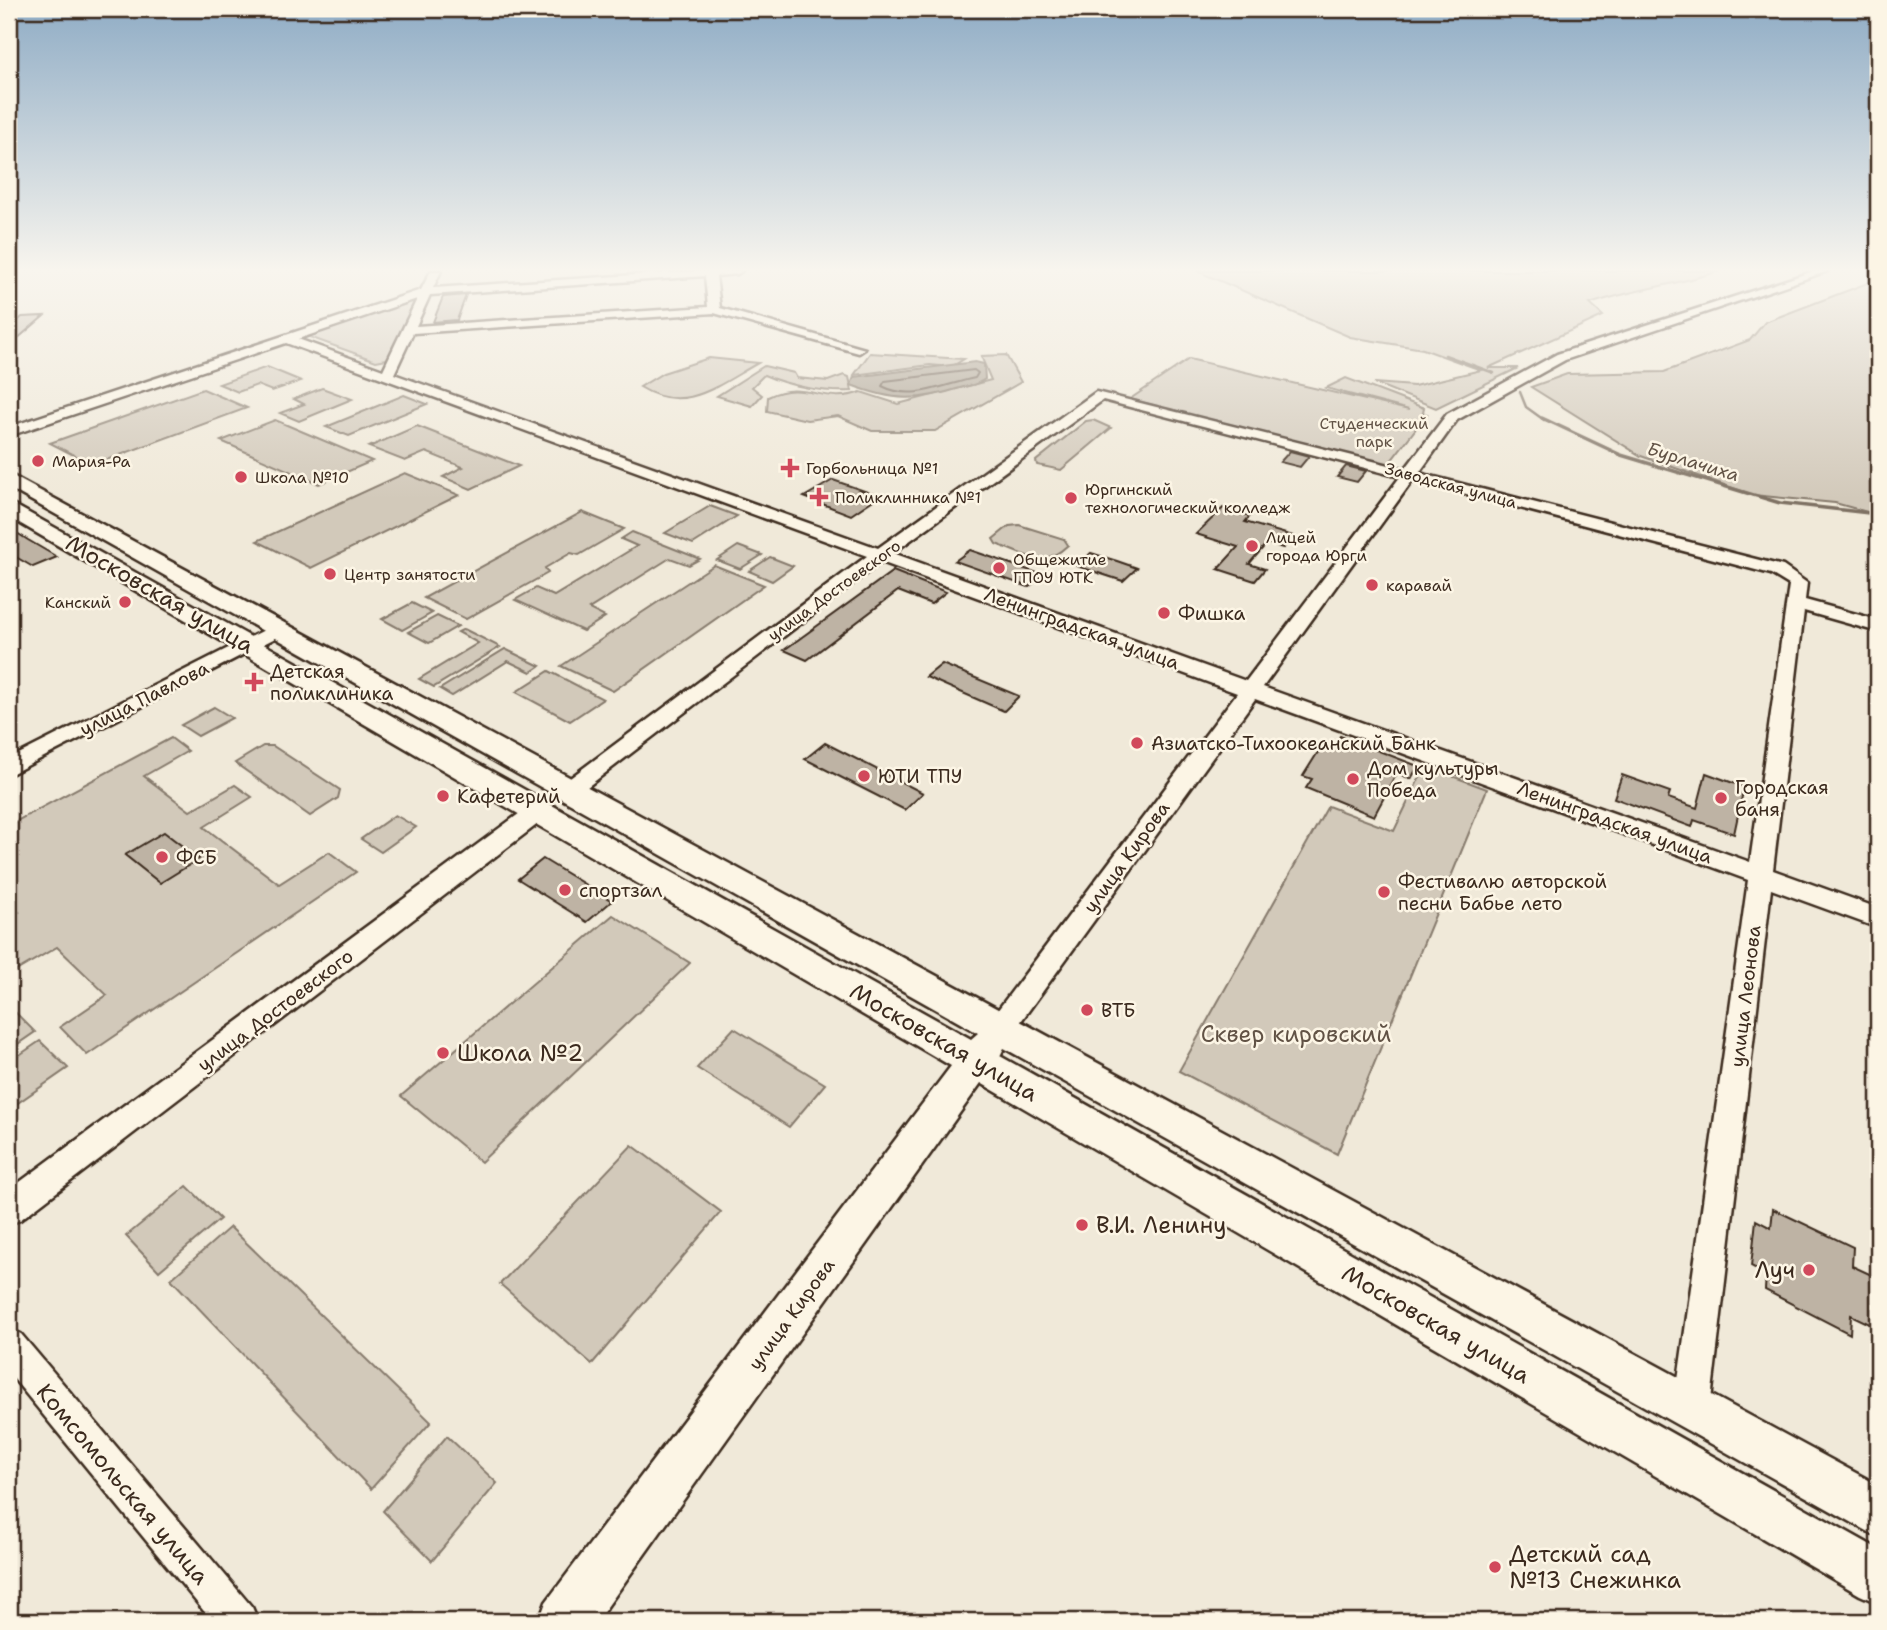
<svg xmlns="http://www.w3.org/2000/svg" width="1887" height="1630" viewBox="0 0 1887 1630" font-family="'Shantell Sans',sans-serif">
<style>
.green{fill:#d2c9ba;stroke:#867a6c;stroke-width:2}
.water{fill:#aaa091;stroke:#7e7163;stroke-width:2}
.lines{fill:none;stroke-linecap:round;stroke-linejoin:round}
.shore{stroke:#67594c;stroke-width:2}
.stream-far1{stroke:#7e7163;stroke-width:2.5}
.stream{stroke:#7e7163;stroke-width:3.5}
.building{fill:#beb3a4;stroke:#3b2a1e;stroke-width:2}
.minor-casing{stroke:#3b2a1e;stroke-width:5}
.major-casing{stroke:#3b2a1e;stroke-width:5}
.minor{fill:#fcf5e5;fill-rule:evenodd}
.major{fill:#fcf5e5;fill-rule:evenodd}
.poi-dot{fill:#d1495b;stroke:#fcf5e5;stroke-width:2.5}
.labels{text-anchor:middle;stroke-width:5;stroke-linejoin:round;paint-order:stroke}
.far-park-label{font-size:16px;fill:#615245;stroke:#fcf5e5}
.far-poi-label{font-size:16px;fill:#3b2a1e;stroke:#fcf5e5;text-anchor:start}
.far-street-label{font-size:16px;fill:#3b2a1e;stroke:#fcf5e5}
.far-water-label{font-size:18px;font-style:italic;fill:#625346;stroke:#fcf5e5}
.poi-label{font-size:19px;fill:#3b2a1e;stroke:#fcf5e5;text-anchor:start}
.street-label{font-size:19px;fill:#3b2a1e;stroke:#fcf5e5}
.near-street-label{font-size:23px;fill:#3b2a1e;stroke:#fcf5e5}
.near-park-label{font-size:23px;fill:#615245;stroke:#fcf5e5}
.near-poi-label{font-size:23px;fill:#3b2a1e;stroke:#fcf5e5;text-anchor:start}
</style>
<rect width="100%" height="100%" fill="#f0e9d9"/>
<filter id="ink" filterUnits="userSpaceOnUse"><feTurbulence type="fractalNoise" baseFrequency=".0143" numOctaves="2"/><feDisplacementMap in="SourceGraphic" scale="14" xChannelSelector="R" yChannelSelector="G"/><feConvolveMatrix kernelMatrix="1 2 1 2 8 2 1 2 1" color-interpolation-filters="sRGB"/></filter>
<g filter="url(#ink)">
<!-- green -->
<g class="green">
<path d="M1197 271H1720C1677 285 1633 289 1590 304L1603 316 1488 368H1518L1436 408 1374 383 1414 386 1481 370 1423 349 1350 337Z"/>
<path d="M1878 279V515L1835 503 1753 495 1641 456 1531 387 1567 374 1664 372 1750 340 1765 322Z"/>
<path d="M408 301H420L392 358 376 361 304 335Z"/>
<path d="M870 353 964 359 951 367 930 365 854 375Z"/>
<path d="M1006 355 1021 382 935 431H872L838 416 807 420 767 411 768 397C804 379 825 406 861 392L898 404 991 380 981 356Z"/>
<path d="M709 358 758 363C718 385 685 415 640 387L663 373Z"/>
<path d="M1189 359 1409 410 1326 388 1346 378 1424 408 1423 413 1427 414 1387 466 1130 399Z"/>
<path d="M764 366 794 373 797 378 828 381 844 375 849 377 852 391C825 393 789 386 764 375L752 387 762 395 752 406 717 396Z"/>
<path d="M267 367 301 381 272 391 257 385 238 392 219 384Z"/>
<path d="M322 388 352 399 299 421 280 413 304 404 294 399Z"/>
<path d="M203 389 247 408 93 465 50 443Z"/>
<path d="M404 395 427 404 349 436 326 427Z"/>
<path d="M275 420 372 461 319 484 221 441Z"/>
<path d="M1093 420 1111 428 1061 470 1037 465 1036 461 1086 421Z"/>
<path d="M417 426 519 466 471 489 443 477 463 467 426 452 405 461 369 447Z"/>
<path d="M405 473 459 495 311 568 257 541Z"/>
<path d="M710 506 737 516 693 544 665 533Z"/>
<path d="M582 512 624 529 579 555 571 553 545 568 548 573 466 619 424 598Z"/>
<path d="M1019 525 1064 539 1068 545C1042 570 1027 555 996 544L993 539 1009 526Z"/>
<path d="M632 532 700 559 689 565 670 558 589 609 605 617 583 631 515 600 536 588 554 596 637 546 621 539Z"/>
<path d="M738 546 762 555 740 569 717 560Z"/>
<path d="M770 557 793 566 772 581 749 571Z"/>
<path d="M714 565 764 585 613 691 561 666Z"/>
<path d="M412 603 432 613 402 630 382 619Z"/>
<path d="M437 616 458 626 429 643 408 632Z"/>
<path d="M464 629 500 647 434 687 419 679 478 643 458 632Z"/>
<path d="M505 649 540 666 531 672 508 661 452 696 440 689Z"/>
<path d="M549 671 603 699 570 721 516 692Z"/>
<path d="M214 707 232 718 198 736 181 725Z"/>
<path d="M171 738 188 751 144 776 190 811 235 785 252 797 204 827 279 884 329 852 356 872 87 1055 60 1027 107 995 57 947 9 975V918L19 912 9 902V825Z"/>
<path d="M263 746H273L340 790 338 798 310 816 235 763Z"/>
<path d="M1425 766 1487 789 1337 1154 1179 1071 1328 806 1394 831Z"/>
<path d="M395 815 416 827 381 852 361 839Z"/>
<path d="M613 915 690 963 481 1162 401 1096Z"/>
<path d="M9 1006 35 1032 9 1050Z"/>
<path d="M734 1028 825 1084 789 1127 697 1068Z"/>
<path d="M40 1041 68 1068 9 1109V1062Z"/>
<path d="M632 1145 721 1212 592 1364 500 1284Z"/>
<path d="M187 1186 220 1219 159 1271 126 1236Z"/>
<path d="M230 1227 431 1422 371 1489 171 1279Z"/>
<path d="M447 1436 497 1483 432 1561 383 1511Z"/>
</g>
<!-- water -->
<path class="water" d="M975 362 984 364 985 379C976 386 970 385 960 388 917 402 893 401 851 385L854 377Z"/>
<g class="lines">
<!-- shore -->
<path class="shore" d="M974 370 978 373 975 378C944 384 913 402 882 386L885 381Z"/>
<!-- stream-far1 -->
<g class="stream-far1">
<path d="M1445 355 1494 373"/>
<path d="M1520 392 1526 407 1544 420"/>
</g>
<!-- stream -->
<path class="stream" d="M1542 418 1621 455 1780 503 1878 514"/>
</g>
<!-- building -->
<g class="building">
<path d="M466 295 457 320 433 322 443 297Z"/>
<path d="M44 316 17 339 9 340V329L22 317Z"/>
<path d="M1290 451 1309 456 1300 467 1280 462Z"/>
<path d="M1346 466 1366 471 1357 482 1337 477Z"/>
<path d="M833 480 879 496 851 515 804 497Z"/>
<path d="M1223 508 1250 516 1245 522 1293 536 1283 548 1267 543 1249 564 1265 569 1255 581 1218 569 1238 547 1196 534Z"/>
<path d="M9 528 28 540 57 557 33 567 9 553Z"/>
<path d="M970 550 1043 575 1029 587 955 561Z"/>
<path d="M1091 553 1117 561 1137 568 1123 581 1077 566Z"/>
<path d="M893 571 946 592 931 604 898 591 807 660 784 650Z"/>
<path d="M942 664 1019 696 1004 711 926 677Z"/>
<path d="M1340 736 1418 766 1411 779 1397 773 1374 816 1306 788 1312 779 1303 776 1323 744 1333 748Z"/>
<path d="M825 743 923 793 905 810 805 759Z"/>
<path d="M1706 773 1744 787 1734 834 1694 820 1692 827 1614 798 1622 775 1670 792 1668 798 1697 808Z"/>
<path d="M164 832 199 859 160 883 125 855Z"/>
<path d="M543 859 612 901 587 922 518 879Z"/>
<path d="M1773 1209 1853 1247 1852 1266 1878 1278V1328L1851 1315 1850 1334 1765 1290 1766 1274 1751 1266 1756 1220 1771 1228Z"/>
</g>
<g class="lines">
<defs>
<g id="minor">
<path d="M431 271H441L433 288 696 271H742L737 274 716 276 720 308 865 349 859 353 714 313 413 333 394 374 878 548 1096 392 1405 469 1447 414 1557 354 1814 271H1828L1565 360 1457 420 1419 473 1783 566 1807 583 1805 600 1878 620V632L1804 611 1773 870 1878 908V928L1771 889 1710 1409 1705 1422 1692 1427 1679 1422 1674 1409 1748 880 1255 699 1011 1035 1001 1039 991 1035 987 1027 991 1019 1237 693 881 562 578 794H562L559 789 562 784 867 556 286 343 9 436V427L421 290ZM705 276 708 307 416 326 430 295ZM417 299 383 370 298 339ZM1103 400 1400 477 1246 681 893 553ZM1413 480 1771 574 1789 585 1750 862 1263 687Z"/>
<path d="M280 622 289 628 287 632 9 775V759Z"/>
<path d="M539 803 547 805 550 811 547 817 20 1220 9 1224V1190L531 805Z"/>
<path d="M9 1329 21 1334 252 1607 258 1621H212L9 1373Z"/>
</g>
<path id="major" d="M9 474 1878 1485V1537L1004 1048 1000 1056 1878 1549V1603L1860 1595 981 1083 597 1621H539L546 1602 951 1066 9 517V502L971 1039 978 1033 9 488Z"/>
</defs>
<!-- minor casing -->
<use href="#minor" class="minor-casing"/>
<!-- major casing -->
<use href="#major" class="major-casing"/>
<!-- minor -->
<use href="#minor" class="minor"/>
<!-- major -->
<use href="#major" class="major"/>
</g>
</g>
<!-- sky -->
<linearGradient id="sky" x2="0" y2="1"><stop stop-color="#8facc5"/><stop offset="0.54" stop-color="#f8f5ee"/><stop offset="1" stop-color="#f8f5ee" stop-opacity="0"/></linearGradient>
<rect width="1887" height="499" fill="url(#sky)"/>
<!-- markers -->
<g class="poi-dot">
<circle cx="38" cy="461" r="7"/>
<path d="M786.5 457.5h7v7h7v7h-7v7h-7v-7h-7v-7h7z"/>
<circle cx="241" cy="477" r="7"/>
<path d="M815.5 486.5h7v7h7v7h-7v7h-7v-7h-7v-7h7z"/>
<circle cx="1071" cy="498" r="7"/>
<circle cx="1252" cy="546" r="7"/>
<circle cx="999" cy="568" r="7"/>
<circle cx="330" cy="574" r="7"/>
<circle cx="1372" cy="585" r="7"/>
<circle cx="125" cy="602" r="7"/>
<circle cx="1164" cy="613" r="7"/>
<path d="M250.5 671.5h7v7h7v7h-7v7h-7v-7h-7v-7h7z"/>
<circle cx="1137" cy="743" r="7"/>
<circle cx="864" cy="776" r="7"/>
<circle cx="1353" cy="779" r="7"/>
<circle cx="443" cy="796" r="7"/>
<circle cx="1721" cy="798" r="7"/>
<circle cx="162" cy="857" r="7"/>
<circle cx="565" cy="890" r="7"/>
<circle cx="1384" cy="892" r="7"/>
<circle cx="1087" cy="1010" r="7"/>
<circle cx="443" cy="1053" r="7"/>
<circle cx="1082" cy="1225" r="7"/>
<circle cx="1809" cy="1270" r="7"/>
<circle cx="1495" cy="1567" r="7"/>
</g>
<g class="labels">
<!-- far-park labels -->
<g class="far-park-label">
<text x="1374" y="429">Студенческий<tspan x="1374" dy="18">парк</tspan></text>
</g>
<!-- far-poi labels -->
<g class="far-poi-label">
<text x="52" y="467">Мария-Ра</text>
<text x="806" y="474">Горбольница №1</text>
<text x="255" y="483">Школа №10</text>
<text x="1085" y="495">Юргинский<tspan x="1085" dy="18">технологический колледж</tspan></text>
<text x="835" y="503">Поликлинника №1</text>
<text x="1266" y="543">Лицей<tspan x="1266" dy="18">города Юрги</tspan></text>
<text x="1013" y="565">Общежитие<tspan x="1013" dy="18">ГПОУ ЮТК</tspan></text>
<text x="344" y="580">Центр занятости</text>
<text x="1386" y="591">каравай</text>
<text x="111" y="608" text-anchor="end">Канский</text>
</g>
<!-- far-street labels -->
<g class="far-street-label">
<text transform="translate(1451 485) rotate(15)" y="6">Заводская улица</text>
<text transform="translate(834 590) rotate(-36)" y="6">улица Достоевского</text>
</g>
<!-- far-water labels -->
<g class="far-water-label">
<text transform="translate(1693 462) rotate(17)" y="6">Бурлачиха</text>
</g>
<!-- poi labels -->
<g class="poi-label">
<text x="1178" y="620">Фишка</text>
<text x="270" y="678">Детская<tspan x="270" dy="22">поликлиника</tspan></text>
<text x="1151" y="750">Азиатско-Тихоокеанский Банк</text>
<text x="1367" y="775">Дом культуры<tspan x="1367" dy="22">Победа</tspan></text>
<text x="878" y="783">ЮТИ ТПУ</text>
<text x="1735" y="794">Городская<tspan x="1735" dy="22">баня</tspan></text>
<text x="457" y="803">Кафетерий</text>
<text x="176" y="864">ФСБ</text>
<text x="1398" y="888">Фестивалю авторской<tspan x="1398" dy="22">песни Бабье лето</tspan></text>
<text x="579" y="897">спортзал</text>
<text x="1101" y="1017">ВТБ</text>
</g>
<!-- street labels -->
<g class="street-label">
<text transform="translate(1082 628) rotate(20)" y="7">Ленинградская улица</text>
<text transform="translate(144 698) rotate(-27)" y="7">улица Павлова</text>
<text transform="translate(1615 822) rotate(20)" y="7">Ленинградская улица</text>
<text transform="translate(1126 857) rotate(-54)" y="7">улица Кирова</text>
<text transform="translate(1745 996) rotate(-83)" y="7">улица Леонова</text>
<text transform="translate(275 1010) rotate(-37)" y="7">улица Достоевского</text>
<text transform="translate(791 1314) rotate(-54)" y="7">улица Кирова</text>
</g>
<!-- near-street labels -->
<g class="near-street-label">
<text transform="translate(160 594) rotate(30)" y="8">Московская улица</text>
<text transform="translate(944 1042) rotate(30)" y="8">Московская улица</text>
<text transform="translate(1436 1324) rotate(30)" y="8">Московская улица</text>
<text transform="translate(123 1484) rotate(50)" y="8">Комсомольская улица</text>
</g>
<!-- near-park labels -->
<g class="near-park-label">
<text x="1296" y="1042">Сквер кировский</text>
</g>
<!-- near-poi labels -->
<g class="near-poi-label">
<text x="457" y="1061">Школа №2</text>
<text x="1096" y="1233">В.И. Ленину</text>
<text x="1795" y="1278" text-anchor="end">Луч</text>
<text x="1509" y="1562">Детский сад<tspan x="1509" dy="26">№13 Снежинка</tspan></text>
</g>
</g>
<!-- margin -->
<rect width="1887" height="1630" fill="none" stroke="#fcf5e5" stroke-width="35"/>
<rect x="18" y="18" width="1852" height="1595" fill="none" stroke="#3b2a1e" stroke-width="2.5" filter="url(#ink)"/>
</svg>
